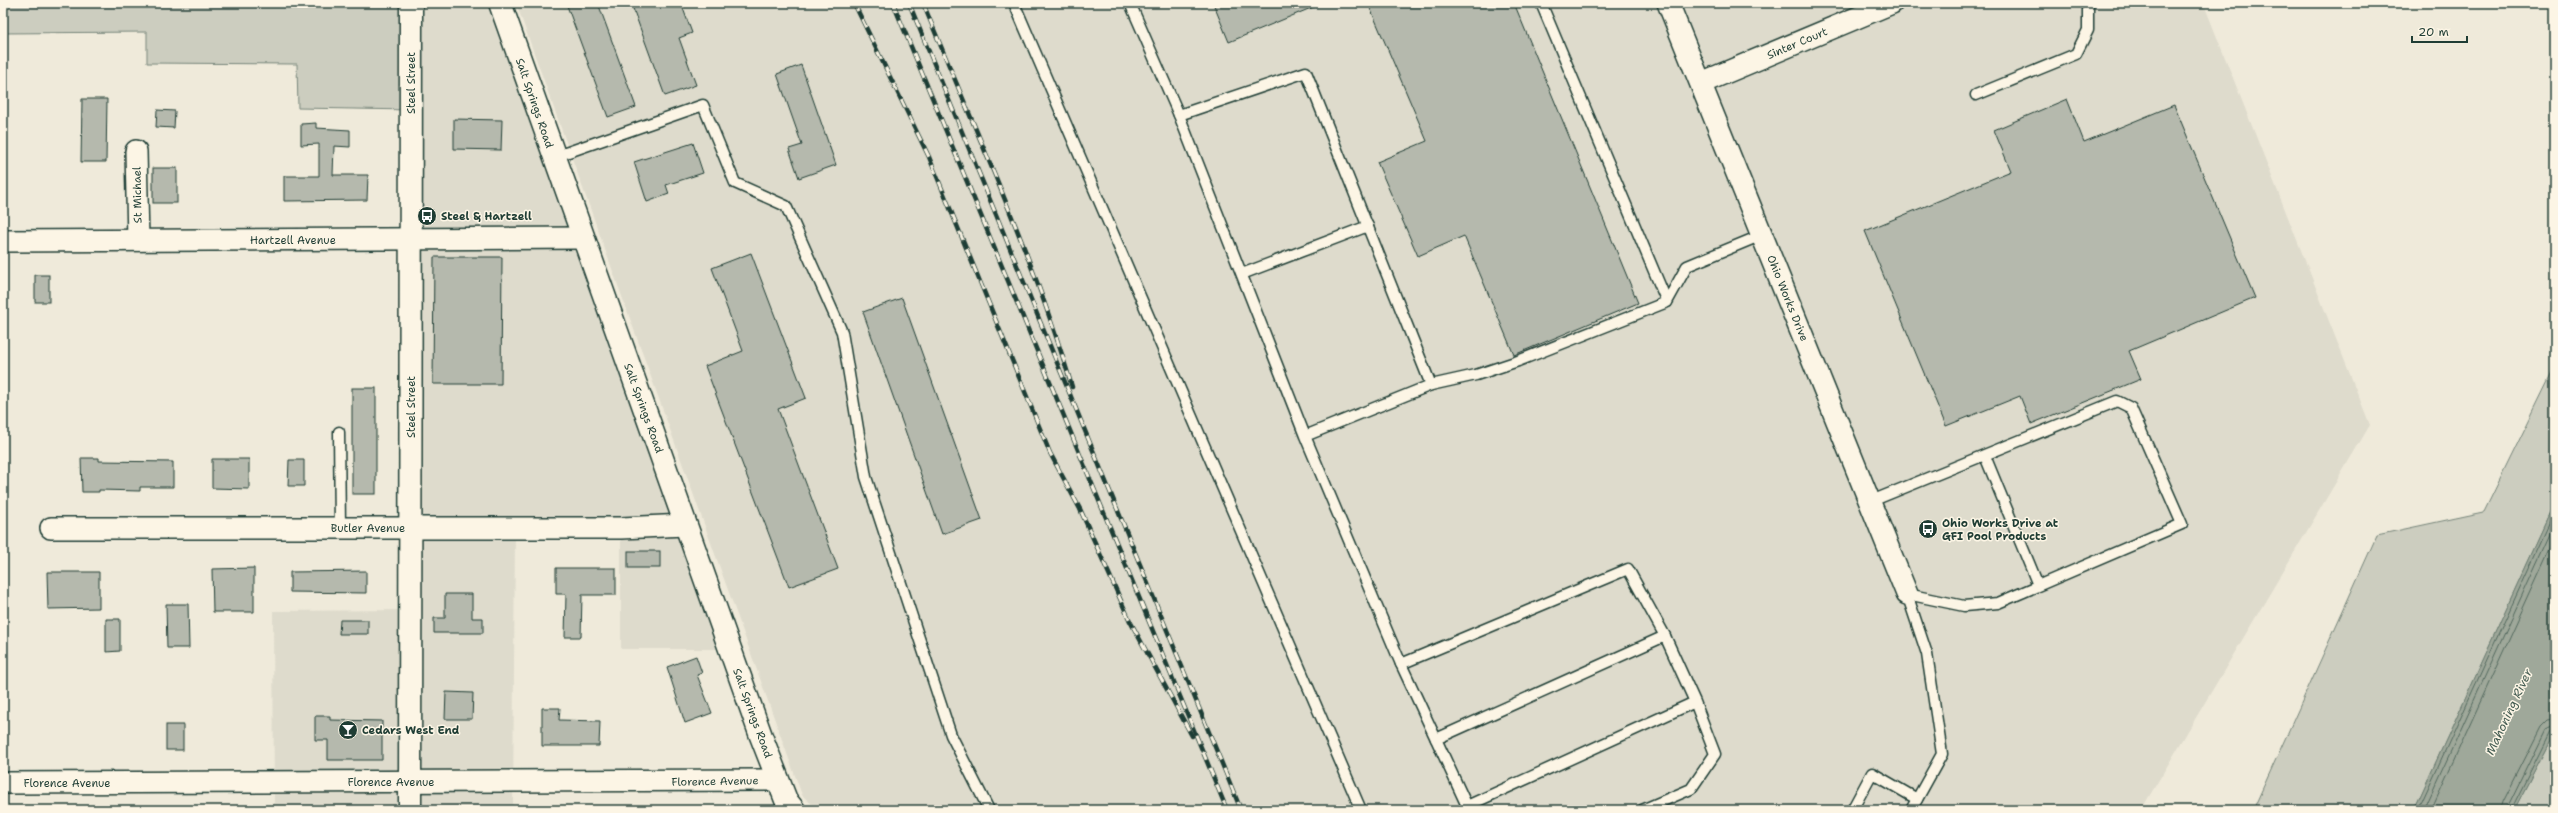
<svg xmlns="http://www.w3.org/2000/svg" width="2558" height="813" viewBox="0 0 2558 813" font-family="'Shantell Sans',sans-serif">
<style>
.built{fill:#dedbcc}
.green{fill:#cccdbf;stroke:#76857a}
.water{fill:#9fa89a;stroke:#6c7d71}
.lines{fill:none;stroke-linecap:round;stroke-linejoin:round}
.shore{stroke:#52685d;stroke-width:1}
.building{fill:#b5b9ad;stroke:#1f3d34}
.lane-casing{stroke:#1f3d34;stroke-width:13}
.street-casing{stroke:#1f3d34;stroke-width:24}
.secondary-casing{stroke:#1f3d34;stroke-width:25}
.lane{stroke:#fcf5e5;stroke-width:10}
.street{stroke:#fcf5e5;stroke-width:21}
.secondary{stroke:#fcf5e5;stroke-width:22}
.rail-casing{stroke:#1f3d34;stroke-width:4.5}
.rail{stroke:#fcf5e5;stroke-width:3;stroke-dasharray:9;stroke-linecap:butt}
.labels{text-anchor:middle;stroke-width:3;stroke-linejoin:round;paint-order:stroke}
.street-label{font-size:11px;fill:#1f3d34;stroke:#fcf5e5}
.poi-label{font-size:11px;font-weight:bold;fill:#1f3d34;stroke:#fcf5e5;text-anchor:start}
.water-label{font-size:12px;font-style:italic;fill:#455d53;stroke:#fcf5e5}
</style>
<rect width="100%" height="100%" fill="#efeada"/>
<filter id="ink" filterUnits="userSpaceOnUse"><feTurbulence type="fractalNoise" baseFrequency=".025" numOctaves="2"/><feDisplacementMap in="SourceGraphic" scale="8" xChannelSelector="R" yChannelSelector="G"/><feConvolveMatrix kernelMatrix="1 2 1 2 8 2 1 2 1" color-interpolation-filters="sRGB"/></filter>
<g filter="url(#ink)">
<!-- built -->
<g class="built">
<path d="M411 3H500L729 649H621V528H515L513 810H274L273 611 410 610Z"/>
<path d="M516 3H2214L2205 7 2370 425 2141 810H818L802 795Z"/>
</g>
<!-- green -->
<g class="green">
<path d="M3 3H411V110L298 108 297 64 147 63V32L3 33Z"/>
<path d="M2555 367V502L2414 810H2253L2377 535 2484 512Z"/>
<path d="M2555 731V810H2514Z"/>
</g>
<!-- water -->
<path class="water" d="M2555 502V731L2514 810H2414Z"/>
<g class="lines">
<!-- shore -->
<g class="shore">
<path d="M2418 810 2555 511"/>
<path d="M2424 810 2555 523"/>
<path d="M2431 810 2555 538"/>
<path d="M2500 810 2502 802 2540 727 2547 720 2555 719"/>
<path d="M2506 810 2545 730 2555 725"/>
<path d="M2511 810 2550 732 2555 730"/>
</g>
</g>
<!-- building -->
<g class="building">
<path d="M566 3H598L636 107 608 117Z"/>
<path d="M631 3H681L692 33 679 38 696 85 665 96Z"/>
<path d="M1213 3H1323L1229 42Z"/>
<path d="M1368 3H1514L1638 303 1514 355 1464 236 1418 256 1377 162 1427 141Z"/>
<path d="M801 65 836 165 799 178 789 149 802 145 777 74Z"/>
<path d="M82 99H107L106 162H81Z"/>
<path d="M2067 99 2084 142 2174 105 2255 298 2129 351 2141 379 2031 424 2020 396 1946 426 1865 231 2011 171 1994 130Z"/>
<path d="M157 110 175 111 174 128 156 127Z"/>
<path d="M454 119 502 120 501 150 454 149Z"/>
<path d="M316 123V128L350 130V147L334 146 333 175H368L367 200 284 201V176H319V144L301 145V124Z"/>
<path d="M693 143 703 173 666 185 669 194 647 202 634 162Z"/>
<rect x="153" y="168" width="24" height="35"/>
<path d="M751 253 806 398 778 409 838 569 789 587 705 366 743 351 712 268Z"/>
<path d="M434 257H502L501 384H433Z"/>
<rect x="35" y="275" width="14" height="27"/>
<path d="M902 298 982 520 942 534 863 312Z"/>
<rect x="352" y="388" width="24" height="106"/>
<path d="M81 458H99V461L173 462V487H140V491L99 490V492H82Z"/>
<path d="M212 459H249V489L212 488Z"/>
<path d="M289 460H304V486H288Z"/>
<rect x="628" y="551" width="32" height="17"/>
<path d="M254 568V612H213L212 569Z"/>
<path d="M556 568H616V595H582L581 637H565L566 594H556Z"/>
<path d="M366 571V593L290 592V572Z"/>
<path d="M47 572H99V608L48 609Z"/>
<path d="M445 594H472V618H483V633H434V618H445Z"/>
<path d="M166 604H188L189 648H167Z"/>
<path d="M106 619H120V651L106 652Z"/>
<path d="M340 620H368V634H339Z"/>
<path d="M696 656 702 673 697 675 712 713 685 723 667 667Z"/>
<path d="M446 692 473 693 472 719H445Z"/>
<path d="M542 708H560L559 720 600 721 599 746H542Z"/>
<path d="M315 716H330V720L382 721V760H328V740H315Z"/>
<rect x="166" y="725" width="17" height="25"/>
</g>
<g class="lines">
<defs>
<g id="lane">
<path d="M1014 3 1361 810"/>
<path d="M1130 3 1179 115"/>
<path d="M1541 3 1667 302"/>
<path d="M1976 95 2076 54 2088 30V3"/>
<path d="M554 157 703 105 735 183 786 206 842 332 866 477 951 735 989 810"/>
<path d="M1242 274 1368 226"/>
<path d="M1431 385 1476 375 1518 361 1667 302 1687 266 1762 235"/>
<path d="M339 432 340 528"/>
<path d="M1305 436 1179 115 1306 72 1431 385 1305 436 1401 664"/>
<path d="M1985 456 2038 585"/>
<path d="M1869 502 2117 401 2131 408 2182 524 1998 603 1964 606 1907 594"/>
<path d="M1907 594 1927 654 1942 754 1911 810"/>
<path d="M1436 739 1401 664 1628 569 1665 636"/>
<path d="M1642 810 1691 789 1715 754 1695 702 1665 636 1436 739 1467 806 1695 702"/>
<path d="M1852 810 1872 773 1917 799"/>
</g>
<g id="street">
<path d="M1668 3 1907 594"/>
<path d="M1701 83 1892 3"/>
<path d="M136 151 138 240"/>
<path d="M3 241 583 238"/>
<path d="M51 528H621L685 525"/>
<path d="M3 783 778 780"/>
</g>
<g id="secondary">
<path d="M500 3 761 736 786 800 794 810"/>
<path d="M410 810 411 3"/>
</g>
</defs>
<!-- lane casing -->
<use href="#lane" class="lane-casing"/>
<!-- street casing -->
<use href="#street" class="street-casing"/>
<!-- secondary casing -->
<use href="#secondary" class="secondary-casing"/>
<!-- lane -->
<use href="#lane" class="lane"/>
<!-- street -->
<use href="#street" class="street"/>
<!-- secondary -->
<use href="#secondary" class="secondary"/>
<defs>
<g id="rail">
<path d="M854 3 929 157 1050 453 1080 509 1130 621 1192 736"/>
<path d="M893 3 1227 810"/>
<path d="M909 3 1241 810"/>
<path d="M923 3C975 130 1033 255 1072 387"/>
</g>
</defs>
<!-- rail casing -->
<use href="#rail" class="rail-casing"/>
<!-- rail -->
<use href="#rail" class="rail"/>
</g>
</g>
<!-- icons -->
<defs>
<symbol id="bus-disc" viewBox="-11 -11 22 22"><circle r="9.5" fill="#1f3d34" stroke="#fcf5e5"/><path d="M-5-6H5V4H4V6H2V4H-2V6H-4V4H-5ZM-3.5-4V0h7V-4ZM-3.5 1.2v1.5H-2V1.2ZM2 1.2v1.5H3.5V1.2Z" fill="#fff"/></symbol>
<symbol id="bar-disc" viewBox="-11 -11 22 22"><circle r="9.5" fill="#1f3d34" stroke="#fcf5e5"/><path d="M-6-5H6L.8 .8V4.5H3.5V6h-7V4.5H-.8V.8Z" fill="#fff"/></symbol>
</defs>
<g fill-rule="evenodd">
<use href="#bus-disc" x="416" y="205" width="22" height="22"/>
<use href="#bus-disc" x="1917" y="518" width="22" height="22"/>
<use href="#bar-disc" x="337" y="719" width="22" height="22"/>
</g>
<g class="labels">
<!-- street labels -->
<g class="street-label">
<text transform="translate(1797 43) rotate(-23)" y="4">Sinter Court</text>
<text transform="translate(411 83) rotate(-90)" y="4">Steel Street</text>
<text transform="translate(535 103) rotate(71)" y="4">Salt Springs Road</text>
<text transform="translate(137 195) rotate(-91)" y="4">St Michael</text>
<text x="293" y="244">Hartzell Avenue</text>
<text transform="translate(1788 298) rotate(68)" y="4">Ohio Works Drive</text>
<text transform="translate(411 407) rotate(-90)" y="4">Steel Street</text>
<text transform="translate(644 408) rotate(70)" y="4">Salt Springs Road</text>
<text x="368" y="532">Butler Avenue</text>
<text transform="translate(753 713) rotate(70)" y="4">Salt Springs Road</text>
<text transform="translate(715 781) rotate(-1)" y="4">Florence Avenue</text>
<text x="391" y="786">Florence Avenue</text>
<text x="67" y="787">Florence Avenue</text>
</g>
<!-- poi labels -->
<g class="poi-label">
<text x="441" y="220">Steel &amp; Hartzell</text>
<text x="1942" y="527">Ohio Works Drive at<tspan x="1942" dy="13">GFI Pool Products</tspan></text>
<text x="362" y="734">Cedars West End</text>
</g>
<!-- water labels -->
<g class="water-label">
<text transform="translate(2509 712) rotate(-65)" y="4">Mahoning River</text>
</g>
</g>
<!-- margin -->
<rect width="2558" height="813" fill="none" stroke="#fcf5e5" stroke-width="16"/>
<rect x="8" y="8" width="2542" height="797" fill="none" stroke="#1f3d34" stroke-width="1.5" filter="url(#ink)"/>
<!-- scale -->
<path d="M2412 36v6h55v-6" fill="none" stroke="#1f3d34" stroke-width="2"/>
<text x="2418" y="36" font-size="12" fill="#1f3d34" stroke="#fcf5e5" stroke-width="3" paint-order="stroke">20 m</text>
</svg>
